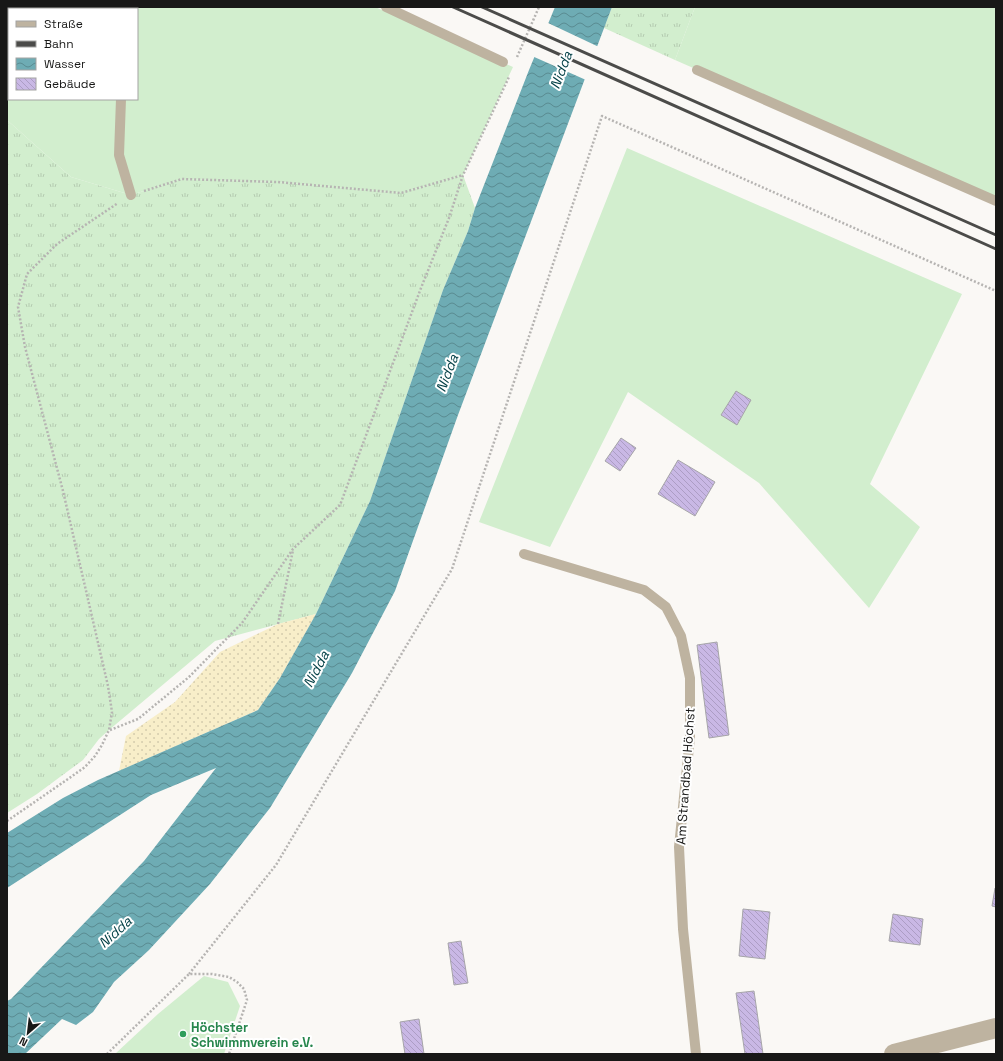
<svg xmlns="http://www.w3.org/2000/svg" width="1003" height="1061" viewBox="0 0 1003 1061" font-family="'Space Grotesk',sans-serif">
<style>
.grass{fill:url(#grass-tufts)}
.sand{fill:url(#sand-dots)}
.garden{fill:#d2eece;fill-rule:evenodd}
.water{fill:url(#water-waves)}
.pier{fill:#faf8f5}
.building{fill:url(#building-back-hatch);stroke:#a6a5a8}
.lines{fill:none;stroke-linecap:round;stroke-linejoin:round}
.path{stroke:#b6b4b2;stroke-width:2.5;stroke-dasharray:2 2;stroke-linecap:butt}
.service{stroke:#beb3a0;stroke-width:10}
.minor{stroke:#beb3a0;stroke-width:20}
.rail{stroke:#4b4b49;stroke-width:3}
.leisure-dot{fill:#2e9e5b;stroke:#fff;stroke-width:1.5}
.labels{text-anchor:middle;stroke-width:4;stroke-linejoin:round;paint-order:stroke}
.street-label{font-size:13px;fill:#181817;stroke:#fff}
.leisure-label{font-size:13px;font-weight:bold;fill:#27864d;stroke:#fff;text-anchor:start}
.water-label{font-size:14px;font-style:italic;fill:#003e44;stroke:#fff}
</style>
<defs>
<pattern id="grass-tufts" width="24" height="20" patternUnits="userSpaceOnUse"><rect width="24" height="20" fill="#d2eece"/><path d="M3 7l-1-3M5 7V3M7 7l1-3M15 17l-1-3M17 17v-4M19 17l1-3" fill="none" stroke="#b4cbb0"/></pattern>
<pattern id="sand-dots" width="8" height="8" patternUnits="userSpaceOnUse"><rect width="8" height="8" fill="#f8eec9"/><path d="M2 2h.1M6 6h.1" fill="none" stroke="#d4cbac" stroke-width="1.8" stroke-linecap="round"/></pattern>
<pattern id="water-waves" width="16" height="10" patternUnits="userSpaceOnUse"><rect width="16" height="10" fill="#6eacb4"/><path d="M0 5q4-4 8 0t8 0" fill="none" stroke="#598b91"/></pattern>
<pattern id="building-back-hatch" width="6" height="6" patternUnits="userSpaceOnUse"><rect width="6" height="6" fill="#c9b8e5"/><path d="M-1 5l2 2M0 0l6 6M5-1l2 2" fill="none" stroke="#ac9dc4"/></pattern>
</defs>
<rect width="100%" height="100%" fill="#faf8f5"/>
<!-- grass -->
<g class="grass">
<path d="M612 7H695L675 60 604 28Z"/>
<path d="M7 120 71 177 131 195 182 179 278 182 401 193 463 175 475 208 468 231 443 290 370 501 316 614 215 641 109 730 99 739 83 760 37 794 7 813Z"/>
</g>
<!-- sand -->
<path class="sand" d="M316 614 280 678 258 710 119 771 126 736 175 702 220 652 278 624Z"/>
<!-- garden -->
<g class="garden">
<path d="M7 7H375L513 67 463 175 401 193 278 182 182 179 131 195 71 177 7 120ZM9 9H137V99H9Z"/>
<path d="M695 7H996V201L675 60Z"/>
<path d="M627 148 962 294 870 484 920 527 869 608 759 483 628 392 550 547 479 522Z"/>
<path d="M204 976 228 982 240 1006 224 1054H115L158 1014Z"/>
</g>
<!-- water -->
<path class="water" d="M555 7H612L458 415 395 591 352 673 270 808 210 884 149 950 114 982 93 1012 76 1025 62 1019 25 1054H7V1001L11 999 144 861 216 768 151 795 7 888V833L63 798 98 780 258 710 280 678 316 614 370 501 443 290 468 231 475 208 529 70Z"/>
<!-- pier -->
<path class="pier" d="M546 22 599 47 586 80 532 56Z"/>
<!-- building -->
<g class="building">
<path d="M736 391 751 400 737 425 721 415Z"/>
<path d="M621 438 636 448 620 471 605 461Z"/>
<path d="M678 460 715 482 695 516 658 494Z"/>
<path d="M717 642 729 735 709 738 697 645Z"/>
<path d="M995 888 996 889V907L992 906Z"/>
<path d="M743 909 770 912 765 959 739 956Z"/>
<path d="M893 914 923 919 920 945 889 941Z"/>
<path d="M461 941 468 983 454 985 448 943Z"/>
<path d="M754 991 763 1054H745L736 993Z"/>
<path d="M419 1019 424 1054H405L400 1022Z"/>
</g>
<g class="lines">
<!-- path -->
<g class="path">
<path d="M517 57 539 7"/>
<path d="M144 191 182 179 278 182 401 193 463 175"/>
<path d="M278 624 293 550"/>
<path d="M110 730 138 719 189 677 242 623 293 549 340 505 421 288 449 218 463 175 509 77"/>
<path d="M7 821 68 779 85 767 95 756 102 745 109 730 112 712 108 686 63 491 25 347 18 307 27 274 57 244 118 203"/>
<path d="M189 974 276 865 452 569 602 116 996 291"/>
<path d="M107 1054 189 974H212L229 977 237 982 244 989 247 1000 229 1054"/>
</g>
<!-- service -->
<g class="service">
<path d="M386 7 503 62"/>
<path d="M124 9V7"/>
<path d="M697 70 996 201"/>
<path d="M121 99 119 155 131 195"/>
<path d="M524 554 644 590 666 607 681 636 690 678V737L679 847 683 929 696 1054"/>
</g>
<!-- minor -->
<path class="minor" d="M894 1054 996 1028"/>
<!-- rail -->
<g class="rail">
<path d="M453 7 996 249"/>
<path d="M482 7 996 235"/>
</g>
</g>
<!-- markers -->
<circle class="leisure-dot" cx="183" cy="1034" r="4"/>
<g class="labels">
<!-- street labels -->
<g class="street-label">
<text transform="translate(685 776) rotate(-86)" y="5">Am Strandbad Höchst</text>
</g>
<!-- leisure labels -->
<g class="leisure-label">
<text x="191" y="1032">Höchster<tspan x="191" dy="15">Schwimmverein e.V.</tspan></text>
</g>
<!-- water labels -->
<g class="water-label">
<text transform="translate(561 70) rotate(-69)" y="5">Nidda</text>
<text transform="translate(447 373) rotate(-69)" y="5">Nidda</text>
<text transform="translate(316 669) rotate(-62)" y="5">Nidda</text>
<text transform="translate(115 932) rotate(-42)" y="5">Nidda</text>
</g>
</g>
<!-- border -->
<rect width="1003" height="1061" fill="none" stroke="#181817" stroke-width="16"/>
<!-- legend -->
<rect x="8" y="8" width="130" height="92" fill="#ffffff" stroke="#a3a3a2"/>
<rect x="16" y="21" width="20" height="6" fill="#beb3a0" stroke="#a3a3a2"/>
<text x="44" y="28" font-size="12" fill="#181817">Straße</text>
<rect x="16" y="41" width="20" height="6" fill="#4b4b49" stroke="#a3a3a2"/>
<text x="44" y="48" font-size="12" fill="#181817">Bahn</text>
<rect x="16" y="58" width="20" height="12" fill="url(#water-waves)" stroke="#a3a3a2"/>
<text x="44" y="68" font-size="12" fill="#181817">Wasser</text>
<rect x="16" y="78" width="20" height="12" fill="url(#building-back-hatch)" stroke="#a3a3a2"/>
<text x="44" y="88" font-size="12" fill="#181817">Gebäude</text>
<!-- north arrow -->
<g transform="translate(28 1033) rotate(208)" stroke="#ffffff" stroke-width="3" paint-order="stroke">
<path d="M0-3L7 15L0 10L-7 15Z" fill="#181817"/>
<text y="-6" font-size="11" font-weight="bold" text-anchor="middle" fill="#181817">N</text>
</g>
</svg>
